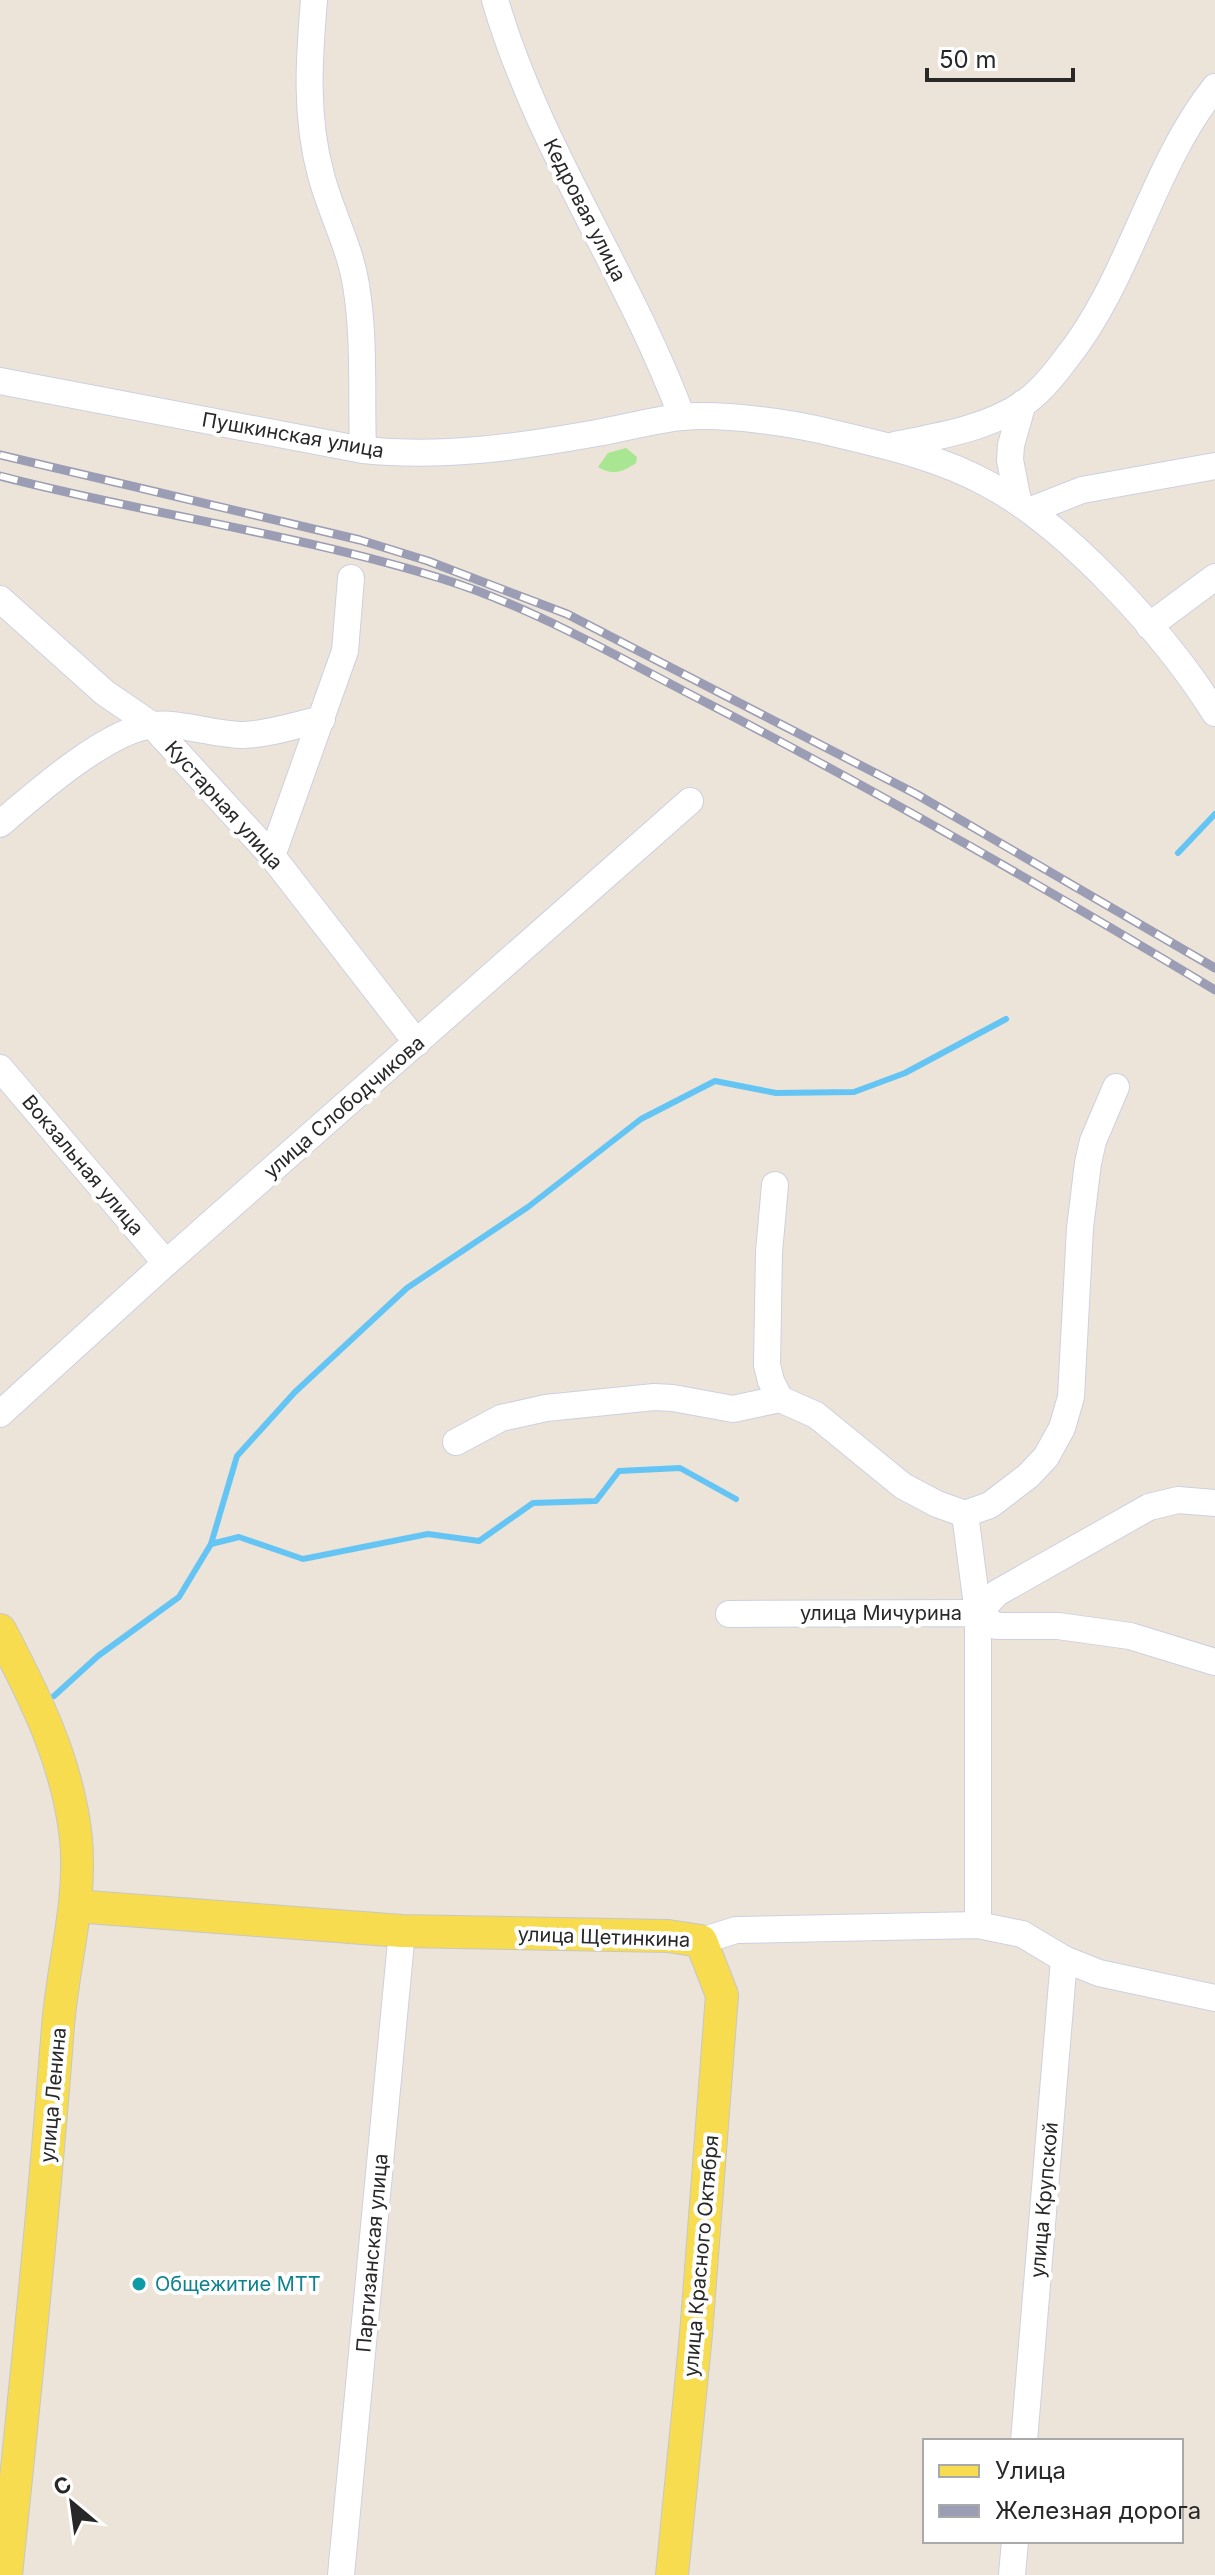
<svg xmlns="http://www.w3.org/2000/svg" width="1215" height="2575" viewBox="0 0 1215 2575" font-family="Inter,sans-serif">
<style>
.green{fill:#a8e691}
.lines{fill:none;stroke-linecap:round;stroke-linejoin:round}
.stream{stroke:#64c5f5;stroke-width:6}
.minor-casing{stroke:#cdd0e2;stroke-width:28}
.major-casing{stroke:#c7c7c7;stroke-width:34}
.minor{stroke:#fff;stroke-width:26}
.major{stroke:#f8dc50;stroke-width:32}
.rail-casing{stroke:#9b9db4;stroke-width:9}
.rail{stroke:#fff;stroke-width:6;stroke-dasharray:18;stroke-linecap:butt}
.culture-dot{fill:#0f9aa8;stroke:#fff;stroke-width:3}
.labels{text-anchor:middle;stroke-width:8;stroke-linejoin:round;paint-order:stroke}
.street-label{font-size:20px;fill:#282828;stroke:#fff}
.culture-label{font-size:20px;fill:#0d838f;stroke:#fff;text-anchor:start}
</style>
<rect width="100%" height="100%" fill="#ece4d8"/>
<!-- green -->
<path class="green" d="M626 448 637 457 636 463C623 472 612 476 598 467L608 453Z"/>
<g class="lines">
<!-- stream -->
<g class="stream">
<path d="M1178 853 1215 814"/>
<path d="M211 1544 239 1537 303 1559 428 1534 479 1541 533 1503 596 1501 619 1471 680 1468 736 1499"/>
<path d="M54 1696 98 1656 179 1597 211 1544 237 1456 295 1392 407 1288 528 1207 641 1119 715 1081 776 1093 854 1092 905 1073 1006 1019"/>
</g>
<defs>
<g id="minor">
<path d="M314 0C309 59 305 117 321 175 331 213 350 247 356 285 365 339 361 396 363 450"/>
<path d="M495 0C539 150 628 272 682 417"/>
<path d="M0 381 363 450C443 458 519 447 597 433 625 428 653 420 681 417 726 413 793 423 837 434 888 446 940 458 986 483 1068 526 1166 635 1215 713"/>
<path d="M895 445C939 436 985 429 1023 404 1039 393 1054 375 1065 360 1131 278 1150 169 1215 87"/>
<path d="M1018 501 1010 460 1011 445 1023 403"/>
<path d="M1031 510 1082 490 1215 466"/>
<path d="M0 599 105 693 152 725 272 856 417 1043"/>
<path d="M1149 626 1215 577"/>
<path d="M0 824C35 794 107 730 153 725 182 722 214 735 244 735 270 734 296 725 322 719"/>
<path d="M272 856 345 651 351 578"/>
<path d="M0 1068 166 1263"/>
<path d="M775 1185 769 1252 767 1365 771 1381 780 1399"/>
<path d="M0 1414 166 1263 690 801"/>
<path d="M456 1442 501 1418 546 1408 654 1397 673 1398 733 1409 780 1399 816 1415 903 1486 937 1504 965 1514 990 1505 1028 1476 1046 1457 1062 1428 1071 1397 1080 1228 1088 1163 1093 1141 1116 1087"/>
<path d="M965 1514 978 1613V1925"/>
<path d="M978 1613 997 1593 1149 1507 1178 1500 1215 1503"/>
<path d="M729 1614 978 1613 996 1626H1058L1130 1636 1215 1662"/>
<path d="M701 1941 736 1930 978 1925 1022 1934 1064 1959 1099 1973 1215 1998"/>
<path d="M1024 2441 1064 1959"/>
<path d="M341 2575 402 1931"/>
<path d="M1012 2575 1015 2541"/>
</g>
<g id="major">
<path d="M0 1630C35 1697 68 1762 76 1839 82 1902 63 1963 58 2026 44 2209 25 2392 6 2575"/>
<path d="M75 1906 402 1931 668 1936 701 1941 722 1995 696 2334 672 2575"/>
</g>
</defs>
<!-- minor casing -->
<use href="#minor" class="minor-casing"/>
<!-- major casing -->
<use href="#major" class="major-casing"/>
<!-- minor -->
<use href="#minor" class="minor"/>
<!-- major -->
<use href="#major" class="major"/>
<defs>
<g id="rail">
<path d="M0 455 360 540 428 561 567 614 916 794 1215 968"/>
<path d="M0 476C146 514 298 534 443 579 535 608 623 660 709 704 881 793 1049 890 1215 990"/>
</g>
</defs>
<!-- rail casing -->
<use href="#rail" class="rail-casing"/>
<!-- rail -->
<use href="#rail" class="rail"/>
</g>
<!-- markers -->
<circle class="culture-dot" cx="139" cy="2284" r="8"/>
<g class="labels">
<!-- street labels -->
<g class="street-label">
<text transform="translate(585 210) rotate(63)" y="7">Кедровая улица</text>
<text transform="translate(293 435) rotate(10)" y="7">Пушкинская улица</text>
<text transform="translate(224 805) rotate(48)" y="7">Кустарная улица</text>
<text transform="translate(344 1107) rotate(-41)" y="7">улица Слободчикова</text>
<text transform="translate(83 1165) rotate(50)" y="7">Вокзальная улица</text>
<text x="881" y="1620">улица Мичурина</text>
<text transform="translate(604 1937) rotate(2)" y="7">улица Щетинкина</text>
<text transform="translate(53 2095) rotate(-85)" y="7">улица Ленина</text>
<text transform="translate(1044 2200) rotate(-85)" y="7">улица Крупской</text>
<text transform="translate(372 2253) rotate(-85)" y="7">Партизанская улица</text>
<text transform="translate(701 2256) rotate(-85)" y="7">улица Красного Октября</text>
</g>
<!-- culture labels -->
<g class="culture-label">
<text x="155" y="2291">Общежитие МТТ</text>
</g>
</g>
<!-- legend -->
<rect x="923" y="2439" width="260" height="104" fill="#ffffff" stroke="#a9a9a9" stroke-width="2"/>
<rect x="939" y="2465" width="40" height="12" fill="#f8dc50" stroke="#a9a9a9" stroke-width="2"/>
<text x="995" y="2479" font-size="24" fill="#282828">Улица</text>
<rect x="939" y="2505" width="40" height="12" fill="#9b9db4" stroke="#a9a9a9" stroke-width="2"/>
<text x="995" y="2519" font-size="24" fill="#282828">Железная дорога</text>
<!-- north arrow -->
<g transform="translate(72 2503) rotate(331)" stroke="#ffffff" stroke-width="6" paint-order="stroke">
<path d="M0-6L14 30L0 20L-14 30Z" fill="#282828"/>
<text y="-12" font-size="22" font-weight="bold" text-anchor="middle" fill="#282828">С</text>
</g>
<!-- scale -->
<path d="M927 68v12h146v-12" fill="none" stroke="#282828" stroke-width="4"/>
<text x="939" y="68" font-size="24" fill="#282828" stroke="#ffffff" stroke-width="6" paint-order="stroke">50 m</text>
</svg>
